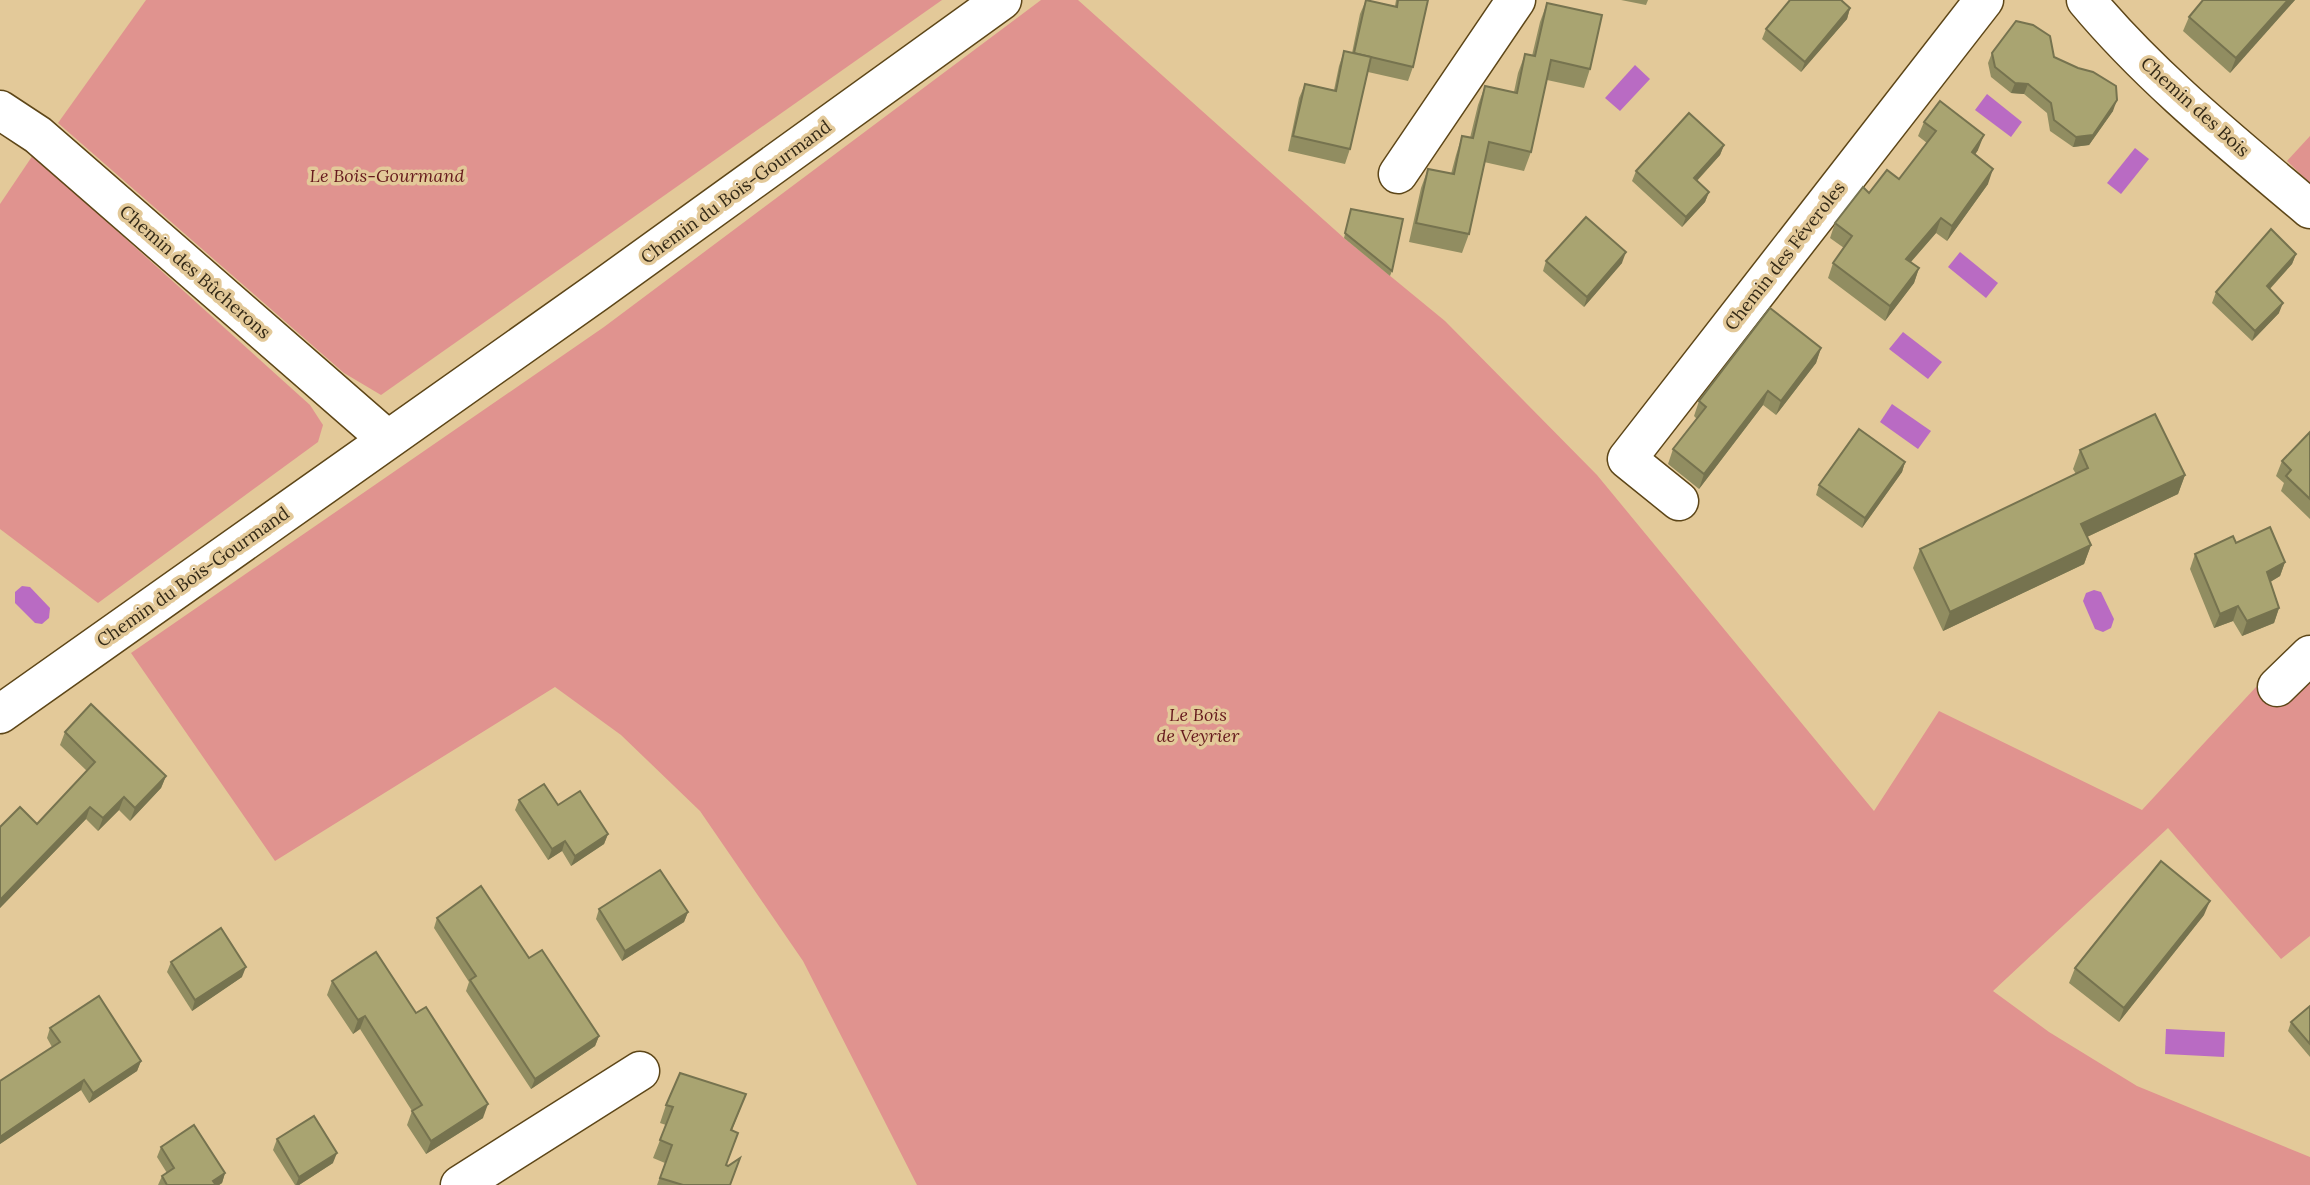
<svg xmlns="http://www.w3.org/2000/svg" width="2310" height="1185" viewBox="0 0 2310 1185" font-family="Lora,serif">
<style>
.green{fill:#e0938f}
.water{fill:#b96bc3}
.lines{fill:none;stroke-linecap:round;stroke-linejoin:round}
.minor-casing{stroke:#5d4618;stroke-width:41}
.minor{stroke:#fff;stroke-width:38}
.wall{fill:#918d61}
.shaded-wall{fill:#76734f}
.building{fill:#a9a471;stroke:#76734f;stroke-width:2}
.labels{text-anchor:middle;stroke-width:7;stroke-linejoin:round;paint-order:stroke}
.street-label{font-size:18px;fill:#342a17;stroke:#e3c999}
.park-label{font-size:18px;font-style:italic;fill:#661a1d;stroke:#e3c999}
</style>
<rect width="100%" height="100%" fill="#e3c999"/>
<!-- green -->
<g class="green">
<path d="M146 0H942L381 395 344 373 58 123Z"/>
<path d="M1041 0H1078L1344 238 1445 321 1597 475 1874 811 1939 711 2142 810 2256 687 2275 704 2310 672V936L2281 959 2168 828 1993 991 2049 1032 2137 1086 2310 1157V1185H917L803 961 700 811 621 735 555 687 275 861 131 653 604 327Z"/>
<path d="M2310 136V183L2287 161Z"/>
<path d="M33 155 310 405 323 425 318 442 98 603 0 529V204Z"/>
</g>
<!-- water -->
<g class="water">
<path d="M1635 65 1650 79 1620 111 1605 98Z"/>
<path d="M1987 94 2022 122 2011 137 1975 110Z"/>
<path d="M2135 148 2149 159 2121 194 2107 183Z"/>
<path d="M1960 252 1998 283 1986 298 1948 267Z"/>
<path d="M1903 332 1942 362 1928 379 1889 349Z"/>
<path d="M1892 404 1931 431 1918 449 1880 422Z"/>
<path d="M22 586 30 587 50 608 49 618 42 624 35 623 15 603V592Z"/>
<path d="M2094 590 2101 592 2114 619 2111 628 2103 632 2095 629 2083 601 2086 593Z"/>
<path d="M2166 1029 2225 1032 2224 1057 2165 1054Z"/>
</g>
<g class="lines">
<defs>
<g id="minor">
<path d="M2086 0C2151 78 2232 143 2310 209"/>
<path d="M0 110 38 135 387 439"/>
<path d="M1398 174 1516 0"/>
<path d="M1679 501 1627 459 1984 0"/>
<path d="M2277 687 2310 655"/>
<path d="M0 714 597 292 1002 0"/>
<path d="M460 1185 640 1071"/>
</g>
</defs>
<!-- minor casing -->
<use href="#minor" class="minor-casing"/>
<!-- minor -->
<use href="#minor" class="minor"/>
</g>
<!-- wall -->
<g class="wall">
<path d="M1366 0 1395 6 1396 0H1428L1413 67 1408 81 1368 72 1350 149 1345 164 1288 151 1299 98 1305 84 1334 90 1339 66 1344 51 1352 53 1360 14Z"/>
<path d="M1621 0H1648L1646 5Z"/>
<path d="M2295 0 2230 73 2183 31 2189 17Z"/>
<path d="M1547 3 1590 69 1584 88 1547 80 1531 152 1524 171 1484 162 1469 234 1462 253 1409 242 1421 188 1428 169 1451 174 1456 155 1462 136 1470 138 1478 105 1485 86 1514 92 1518 73 1525 54 1532 56 1540 22Z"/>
<path d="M1850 8 1847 19 1801 72 1762 39 1766 29Z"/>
<path d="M1992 53 2054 57 2113 111 2089 145 2073 147 2050 131 2047 113 2024 94 2011 93 1991 77 1988 63Z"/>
<path d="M1924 122 1978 150 1975 154 1988 184 1947 241 1936 233 1911 262 1919 268 1914 283 1885 321 1828 278 1833 263 1844 248 1830 238 1835 223 1869 193 1899 179 1927 143 1918 136Z"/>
<path d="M1724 145 1720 155 1697 181 1709 192 1705 202 1682 227 1632 181 1636 171Z"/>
<path d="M1351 209 1392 271 1390 276 1344 238Z"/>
<path d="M2296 254 2292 264 2270 289 2279 313 2252 341 2212 303 2216 292Z"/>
<path d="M1546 261 1622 263 1584 307 1543 271Z"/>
<path d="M1821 348 1816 363 1776 415 1763 405 1699 489 1668 464 1673 449 1697 419 1694 416 1699 401Z"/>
<path d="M2310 432V519L2281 491 2284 483 2276 476 2282 461Z"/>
<path d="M2080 450 2185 475 2178 494 2087 537 2091 545 2084 564 1943 631 1913 568 1920 549 2076 474 2073 469Z"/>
<path d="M1905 462 1902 472 1862 528 1816 495 1819 485Z"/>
<path d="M2236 543 2285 562 2280 576 2270 582 2279 608 2274 623 2242 636 2233 621 2214 628 2190 569 2195 554Z"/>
<path d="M65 732 166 776 161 788 130 821 119 810 98 831 86 819 0 908V827L37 824 87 771 60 745Z"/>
<path d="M519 800 558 805 608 834 604 844 571 866 562 851 548 860 515 810Z"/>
<path d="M599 909 688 912 684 922 622 961 596 919Z"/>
<path d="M2204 915 2119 1022 2069 983 2075 968Z"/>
<path d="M437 918 529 958 599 1036 595 1046 531 1089 466 991 469 982 434 928Z"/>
<path d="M171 962 242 977 192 1011 167 972Z"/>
<path d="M332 981 483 1118 426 1154 407 1125 412 1111 360 1029 353 1034 327 995Z"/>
<path d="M2310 1006V1057L2288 1031 2291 1022Z"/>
<path d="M50 1028 141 1061 137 1071 89 1103 81 1090 0 1144V1081L52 1047 47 1038Z"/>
<path d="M746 1094 732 1130 726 1165 730 1185H657L665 1163 653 1158 666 1125 660 1123 666 1105Z"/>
<path d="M277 1139 333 1163 299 1185H295L273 1150Z"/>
<path d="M161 1147 225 1173 222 1183 219 1185H158L162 1176 167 1173 157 1157Z"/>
</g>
<!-- shaded-wall -->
<g class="shaded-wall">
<path d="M2288 0H2295L2230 73 2236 58Z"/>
<path d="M1850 8 1847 19 1801 72 1805 62Z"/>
<path d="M2015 83 2028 84 2024 94 2011 93Z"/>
<path d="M2117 100 2113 111 2089 145 2073 147 2076 137Z"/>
<path d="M1984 135 1978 150 1967 167 1972 152Z"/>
<path d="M1724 145 1720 155 1690 188 1694 178Z"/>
<path d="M1993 169 1988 184 1947 241 1952 226Z"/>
<path d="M1709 192 1705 202 1682 227 1686 217Z"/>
<path d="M1941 218 1936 233 1901 273 1906 259Z"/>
<path d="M1626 252 1622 263 1584 307 1587 297Z"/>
<path d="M2296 254 2292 264 2263 296 2267 286Z"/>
<path d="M1919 268 1914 283 1885 321 1890 306Z"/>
<path d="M2283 303 2279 313 2252 341 2255 331Z"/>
<path d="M1821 348 1816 363 1776 415 1781 401Z"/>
<path d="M1768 391 1763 405 1699 489 1704 474Z"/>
<path d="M1905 462 1902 472 1862 528 1865 518Z"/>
<path d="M2185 475 2178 494 2074 543 2081 524Z"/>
<path d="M2091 545 2084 564 1943 631 1950 612Z"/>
<path d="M2285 562 2280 576 2262 587 2267 572Z"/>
<path d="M2238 606 2233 621 2214 628 2220 614Z"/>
<path d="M2279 608 2274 623 2242 636 2247 621Z"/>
<path d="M166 776 161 788 130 821 135 808Z"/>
<path d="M124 797 119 810 98 831 103 818Z"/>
<path d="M90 807 86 819 0 908V900Z"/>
<path d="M608 834 604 844 571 866 575 856Z"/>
<path d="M565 841 562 851 548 860 552 849Z"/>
<path d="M2210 901 2204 915 2119 1022 2124 1008Z"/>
<path d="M688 912 684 922 622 961 625 951Z"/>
<path d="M246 967 242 977 192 1011 195 1000Z"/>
<path d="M365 1016 360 1029 353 1034 358 1020Z"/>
<path d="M599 1036 595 1046 531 1089 535 1079Z"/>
<path d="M141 1061 137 1071 89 1103 93 1093Z"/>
<path d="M84 1080 81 1090 0 1144V1137Z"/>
<path d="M488 1104 483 1118 426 1154 431 1141Z"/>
<path d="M337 1153 333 1163 299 1185H296L299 1177Z"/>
<path d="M225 1173 222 1183 219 1185H212L213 1181Z"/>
</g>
<!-- building -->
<g class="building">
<path d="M1366 0 1397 7 1398 0H1428L1413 67 1354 53Z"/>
<path d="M1790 0H1841L1850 8 1805 62 1766 29Z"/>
<path d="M2203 0H2288L2236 58 2189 17Z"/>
<path d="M1547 3 1602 15 1590 69 1551 60 1531 152 1489 142 1469 234 1416 223 1428 169 1454 174 1462 136 1473 138 1485 86 1517 93 1525 54 1535 56Z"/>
<path d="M2016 21 2033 25 2050 36 2054 57 2078 68 2093 72 2116 86 2117 100 2093 135 2076 137 2054 120 2051 103 2028 84 2015 83 1995 67 1992 53Z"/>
<path d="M1344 51 1371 57 1350 149 1293 136 1305 84 1336 91Z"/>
<path d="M1940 101 1984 135 1972 152 1993 169 1952 226 1941 218 1906 259 1919 268 1890 306 1833 263 1852 236 1835 223 1863 187 1869 193 1887 170 1899 179 1936 131 1924 122Z"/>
<path d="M1689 113 1724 145 1694 178 1709 192 1686 217 1636 171Z"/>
<path d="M1351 209 1403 219 1392 271 1345 233Z"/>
<path d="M1586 217 1626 252 1587 297 1546 261Z"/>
<path d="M2271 229 2296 254 2267 286 2283 303 2255 331 2216 292Z"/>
<path d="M1770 308 1821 348 1781 401 1768 391 1704 474 1673 449 1706 407 1699 401Z"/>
<path d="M2155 414 2185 475 2081 524 2091 545 1950 612 1920 549 2088 468 2080 450Z"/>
<path d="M1859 429 1905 462 1865 518 1819 485Z"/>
<path d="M2310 432V499L2286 476 2291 470 2282 461Z"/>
<path d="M2270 527 2285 562 2267 572 2279 608 2247 621 2238 606 2220 614 2195 554 2233 536 2236 543Z"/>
<path d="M91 704 166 776 135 808 124 797 103 818 90 807 0 900V827L20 807 37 824 95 762 65 732Z"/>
<path d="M544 784 558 805 580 791 608 834 575 856 565 841 552 849 519 800Z"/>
<path d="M2161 861 2210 901 2124 1008 2075 968Z"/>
<path d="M660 870 688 912 625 951 599 909Z"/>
<path d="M481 886 529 958 542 950 599 1036 535 1079 470 980 476 976 437 918Z"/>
<path d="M221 928 246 967 195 1000 171 962Z"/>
<path d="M376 952 416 1013 426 1007 488 1104 431 1141 412 1111 422 1105 365 1016 358 1020 332 981Z"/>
<path d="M99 996 141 1061 93 1093 84 1080 0 1137V1081L60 1042 50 1028Z"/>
<path d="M2310 1006V1044L2291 1022Z"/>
<path d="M680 1073 746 1094 731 1130 738 1133 726 1165 728 1166 740 1158 730 1185H683L660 1178 672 1145 660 1140 673 1107 666 1105Z"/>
<path d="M314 1116 337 1153 299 1177 277 1139Z"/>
<path d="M194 1125 225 1173 213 1181 216 1185H167L162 1176 174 1168 161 1147Z"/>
</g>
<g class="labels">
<!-- street labels -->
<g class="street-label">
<text transform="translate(2195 107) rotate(42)" y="6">Chemin des Bois</text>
<text transform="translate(736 192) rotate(-36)" y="6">Chemin du Bois-Gourmand</text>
<text transform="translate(1785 256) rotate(-52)" y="6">Chemin des Féveroles</text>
<text transform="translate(195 272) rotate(41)" y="6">Chemin des Bûcherons</text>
<text transform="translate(193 577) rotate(-35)" y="6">Chemin du Bois-Gourmand</text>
</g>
<!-- park labels -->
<g class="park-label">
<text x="387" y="182">Le Bois-Gourmand</text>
<text x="1198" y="721">Le Bois<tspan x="1198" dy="21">de Veyrier</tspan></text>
</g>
</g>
</svg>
